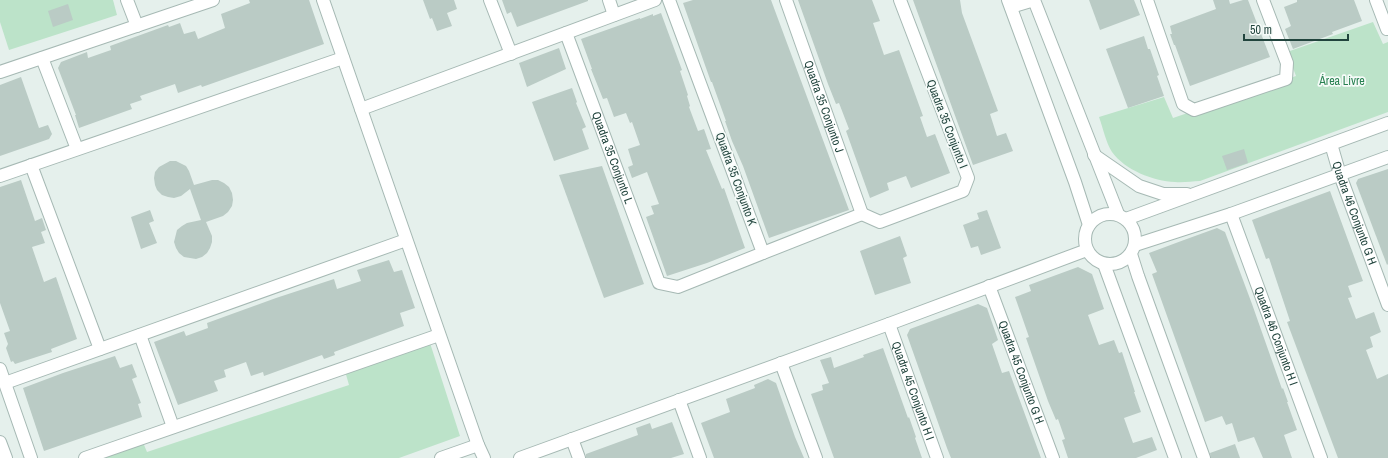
<svg xmlns="http://www.w3.org/2000/svg" width="1388" height="458" viewBox="0 0 1388 458" font-family="'Archivo Narrow',sans-serif">
<style>
.green{fill:#bce3c9}
.building{fill:#bacbc5}
.lines{fill:none;stroke-linecap:round;stroke-linejoin:round}
.minor-casing{stroke:#a6b9b4;stroke-width:14}
.minor{stroke:#fff;stroke-width:12}
.labels{text-anchor:middle;stroke-width:3.5;stroke-linejoin:round;paint-order:stroke}
.park-label{font-size:12px;fill:#278050;stroke:#f6fbf9}
.street-label{font-size:12px;fill:#21443d;stroke:#f6fbf9}
</style>
<rect width="100%" height="100%" fill="#e5f0ec"/>
<!-- green -->
<g class="green">
<path d="M0 0H113L117 15 9 50 0 22Z"/>
<path d="M1373 22 1383 44 1388 42V112L1200 181C1192 181 1183 183 1175 182 1153 181 1125 170 1112 152 1106 143 1103 128 1099 117L1164 97 1173 118 1296 76 1287 52Z"/>
<path d="M430 343 460 436 399 458H96L142 440 147 452 349 385 345 371Z"/>
</g>
<!-- building -->
<g class="building">
<path d="M249 0H309L324 44 202 87 201 85 178 93 175 84 140 96 142 100 130 104 132 109 79 128 75 115H76L58 68 61 62 87 52 88 58 111 50 110 46 168 25 169 27 180 23 184 34 195 31 198 39 225 28 221 14 250 3Z"/>
<path d="M423 0H454L457 9 447 13 452 26 437 31 432 18 430 19Z"/>
<path d="M502 0H588V1L517 27 511 12 507 14Z"/>
<path d="M693 0H771L849 210 769 238 743 166 732 141 725 121H726L712 82H711L683 3Z"/>
<path d="M798 0H872L880 21 873 23 884 55 899 50 923 116 920 117 927 137 935 134 950 173 911 188 906 176 887 183 889 190 870 198 846 131 849 129 839 103 836 104 828 84Z"/>
<path d="M913 0H960L962 13 998 111 990 114 997 136 1006 133 1013 151 973 165Z"/>
<path d="M1089 0H1134L1140 15 1100 30Z"/>
<path d="M1213 0H1229L1230 4 1243 0H1248L1270 57 1190 86 1175 45H1174L1170 34H1172L1170 26 1216 9Z"/>
<path d="M1297 0H1354L1362 21 1332 32 1333 34 1293 49 1285 29 1291 26 1284 7 1297 2Z"/>
<path d="M68 4 73 20 53 27 48 11Z"/>
<path d="M661 13 682 70 680 71 688 95 687 96 690 106 689 107 698 131 704 129 711 149 706 150 722 189 724 188 745 248 707 263 667 276 646 217 654 214 651 206 659 204 647 172 632 178 628 167 633 165 628 149 640 145 632 122 630 123 626 113 614 117 607 98 603 99 591 69H592L581 39 640 18V19L653 14V16Z"/>
<path d="M1144 36 1148 49H1150L1159 75 1157 76 1164 96 1128 108 1106 49Z"/>
<path d="M559 48 566 69 527 87 519 63Z"/>
<path d="M21 77 39 128 48 125 52 134 49 139 0 156V85Z"/>
<path d="M572 88 577 102 576 103 586 127 582 129 589 149 554 161 532 102Z"/>
<path d="M1244 149 1248 163 1227 170 1222 156Z"/>
<path d="M170 161H176L186 166 189 171 194 185 212 180H218L224 183 229 187 232 193 233 200 232 206 228 212 223 216 206 222 212 236V242L210 248 207 253 202 257 196 259 184 257 179 253 176 248 174 242 177 230 182 226 187 223 201 220 190 189 181 196 174 198 168 197 162 195 157 190 155 185 154 178 155 172 159 167Z"/>
<path d="M602 166 644 284 604 298 559 175Z"/>
<path d="M1388 169V264L1387 265 1356 183 1358 179Z"/>
<path d="M21 180 35 221 42 218 46 230 41 232 45 243 32 247 44 282 56 277 77 339 51 349 52 352 15 364 13 361 11 362 6 348 8 344 4 333 10 331 0 303V187Z"/>
<path d="M1330 191 1363 281 1348 286 1352 297 1348 298 1356 319 1374 312 1381 332 1370 337 1373 347 1366 350 1377 379 1388 374V458H1338L1287 322 1290 321 1269 258 1266 259 1252 220Z"/>
<path d="M150 210 154 221 149 223 157 243 141 249 131 217Z"/>
<path d="M987 210 1001 248 981 255 978 246 971 248 963 225 979 219 977 213Z"/>
<path d="M1217 228 1225 232 1252 304 1282 389 1283 388 1288 402H1287L1297 430 1284 435 1292 458H1263L1254 437 1238 442 1232 423 1226 425 1222 416 1205 422 1152 274 1157 272 1149 253 1184 240Z"/>
<path d="M900 236 907 256 903 258 911 283 875 295 860 251Z"/>
<path d="M389 260 394 272 402 270 415 308 400 313 404 326 334 352 335 355 324 359 322 355 264 376 263 372 251 376 246 362 224 370 226 377 214 381 218 391 178 405 154 342 184 331 186 336 208 328 207 323 276 298 334 279 337 289 361 281 357 270Z"/>
<path d="M1078 267 1092 274 1104 309 1088 315 1099 345 1114 340 1119 353 1122 352 1135 392H1134L1141 412 1124 418 1133 443 1152 437 1157 450 1136 458H1068L1062 440 1065 439 1058 419 1056 420 1048 401 1026 338 1029 337 1015 297 1031 291 1029 285Z"/>
<path d="M978 304 987 308 998 340 992 344 1002 373 1009 371 1041 458H951L947 448 907 335 910 329Z"/>
<path d="M883 348 908 418 909 417 916 437 915 438 922 458H834L811 394 823 390 822 385 829 383 820 360 831 357 834 368 864 357 863 355Z"/>
<path d="M115 356 120 368 132 364 137 377 132 379 141 403 138 404 142 417 44 451 23 388 63 373Z"/>
<path d="M768 379 776 383 795 437 804 458H714L701 423 730 412 726 399 755 388 754 385Z"/>
<path d="M672 422 684 454 671 458H586V454L638 435 636 428 650 423 652 429Z"/>
<path d="M1235 444 1240 458H1211L1210 453Z"/>
</g>
<g class="lines">
<defs>
<g id="minor">
<path d="M127 0 137 26"/>
<path d="M323 0 478 445 484 458"/>
<path d="M490 0 511 54"/>
<path d="M609 0 614 15"/>
<path id="s1" d="M786 0 862 214"/>
<path d="M1008 0 1075 182 1089 225"/>
<path d="M1034 0 1118 214"/>
<path d="M1147 0 1183 104 1194 110 1286 79 1287 63 1263 0"/>
<path d="M1376 0 1387 29H1388"/>
<path d="M1011 7 1034 0"/>
<path id="s2" d="M566 33 659 283 678 287 763 253 669 0"/>
<path d="M42 58 77 149"/>
<path d="M0 72 213 0"/>
<path d="M361 109 655 0"/>
<path id="s3" d="M1331 144 1340 175 1388 305"/>
<path d="M1094 155 1139 186 1163 194H1187"/>
<path d="M31 165 100 349"/>
<path d="M0 176 343 58"/>
<circle cx="1110" cy="239" r="25"/>
<path d="M862 214 880 222 963 191 968 178 900 0"/>
<path id="s4" d="M1231 214 1321 458"/>
<path d="M1126 219 1388 123"/>
<path d="M1135 245 1231 214 1388 157"/>
<path d="M763 253 862 214"/>
<path d="M1131 254 1138 276 1204 458"/>
<path d="M1104 264 1175 458"/>
<path id="s5" d="M989 286 1053 458"/>
<path id="s6" d="M889 324 937 458"/>
<path d="M140 335 173 427"/>
<path d="M781 363 816 458"/>
<path d="M0 369 31 458"/>
<path d="M5 383 406 240"/>
<path d="M679 400 700 458"/>
<path d="M572 439 579 458"/>
<path d="M0 442 6 458"/>
<path d="M85 458 439 335"/>
<path d="M441 458 478 445"/>
<path d="M520 458 889 324 1087 250"/>
</g>
</defs>
<!-- minor casing -->
<use href="#minor" class="minor-casing"/>
<!-- minor -->
<use href="#minor" class="minor"/>
</g>
<g class="labels">
<!-- park labels -->
<g class="park-label">
<text x="1342" y="85">Área Livre</text>
</g>
<!-- street labels -->
<g class="street-label">
<text dy="4" stroke="none"><textPath href="#s1" startOffset="113">Quadra 35 Conjunto J</textPath></text>
<text transform="translate(947 124) rotate(69)" y="4">Quadra 35 Conjunto I</text>
<text dy="4" stroke="none"><textPath href="#s2" startOffset="133">Quadra 35 Conjunto L</textPath></text>
<text transform="translate(736 179) rotate(70)" y="4">Quadra 35 Conjunto K</text>
<text dy="4" stroke="none"><textPath href="#s3" startOffset="73">Quadra 46 Conjunto G H</textPath></text>
<text dy="4" stroke="none"><textPath href="#s4" startOffset="130">Quadra 46 Conjunto H I</textPath></text>
<text dy="4" stroke="none"><textPath href="#s5" startOffset="92">Quadra 45 Conjunto G H</textPath></text>
<text dy="4" stroke="none"><textPath href="#s6" startOffset="71">Quadra 45 Conjunto H I</textPath></text>
</g>
</g>
<!-- scale -->
<path d="M1244 34v6h104v-6" fill="none" stroke="#21443d" stroke-width="2"/>
<text x="1250" y="34" font-size="12" fill="#21443d" stroke="#f6fbf9" stroke-width="3" paint-order="stroke">50 m</text>
</svg>
